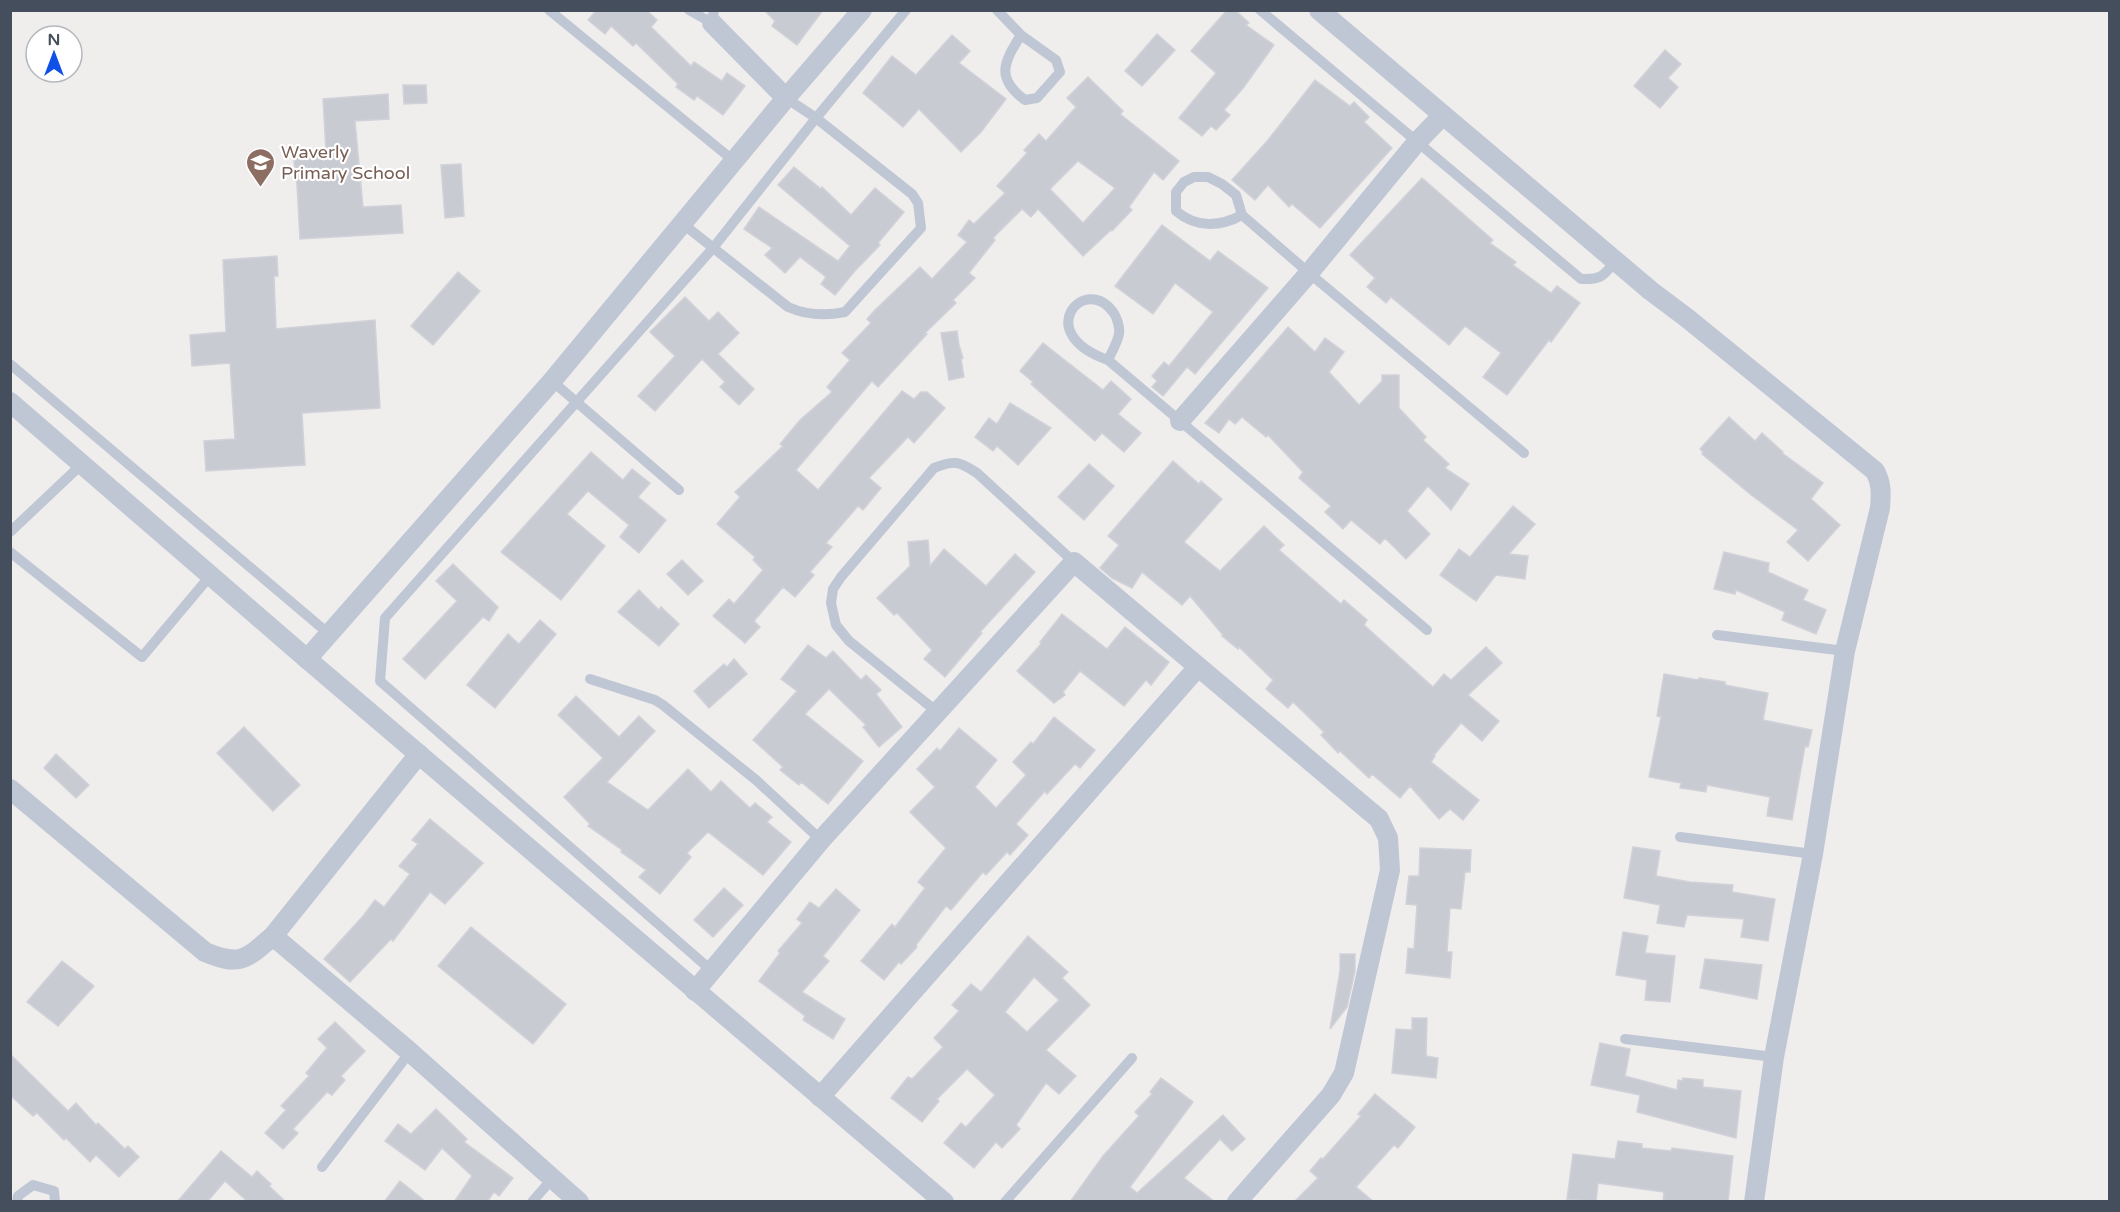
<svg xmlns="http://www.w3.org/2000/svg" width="2120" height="1212" viewBox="0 0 2120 1212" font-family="'Varela Round',sans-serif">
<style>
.building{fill:#c9cbd3;stroke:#d1d2d9;stroke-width:1.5;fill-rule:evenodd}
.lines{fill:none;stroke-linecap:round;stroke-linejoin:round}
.lane{stroke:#c0c7d4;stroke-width:10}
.street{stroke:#c0c7d4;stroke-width:20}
.labels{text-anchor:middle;stroke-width:4.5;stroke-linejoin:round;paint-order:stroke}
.education-label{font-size:18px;fill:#785e54;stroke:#fff;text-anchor:start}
</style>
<rect width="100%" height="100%" fill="#f0eded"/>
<!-- building -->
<g class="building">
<path d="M593 10H646L657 20 651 27 691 66 694 62 722 81 727 73 745 86 723 115 697 96 694 100 676 87 678 84 636 43 633 46 611 26 605 34 588 20 595 12Z"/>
<path d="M764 10H823L797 45 772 26 775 21Z"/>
<path d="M1227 10H1235L1249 23 1246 25 1274 45 1244 87 1224 110 1230 115 1216 130 1211 126 1202 136 1179 118 1216 73 1191 51Z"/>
<path d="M1157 34 1175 50 1142 86 1125 71Z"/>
<path d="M952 35 970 51 959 63 1006 99 981 132 961 152 919 109 903 127 863 93 892 56 916 75Z"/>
<path d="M1665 50 1681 64 1668 78 1678 87 1660 108 1634 86Z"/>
<path d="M1088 77 1123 111 1120 114 1179 161 1163 180 1154 172 1129 207 1132 210 1112 231 1111 230 1083 256 1038 209 1031 217 1022 209 993 238 995 240 969 273 975 278 953 300 956 303 924 334H927L878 387 872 381 796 470 818 490 902 391 914 399 921 392H927L945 408 914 443 908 437 869 478 881 488 863 510 858 506 826 543 832 547 810 572 814 575 795 597 783 587 754 621 760 627 745 643 713 616 729 599 734 604 763 570 753 560 755 557 717 524 740 497 735 492 783 446 780 444 800 420 832 392 827 387 850 360 842 353 871 323 867 319 875 310 920 267 932 279 967 242 958 235 969 220 974 224 1005 193 997 186 1027 153 1024 150 1039 134 1046 141 1076 107 1067 98ZM1078 161 1115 188 1083 223 1050 189Z"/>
<path d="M1315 80 1350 106 1354 102 1369 117 1364 122 1392 148 1320 228 1292 204 1289 207 1268 185 1255 200 1232 180 1268 140Z"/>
<path d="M403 85H426L427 103 404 104Z"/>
<path d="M388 94 389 119 355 121 363 207 401 205 403 233 300 239 297 185 293 154 326 151 323 99Z"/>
<path d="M461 164 464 216 445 218 441 165Z"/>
<path d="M794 167 821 189 822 187 851 215 875 188 904 212 878 243 880 245 854 272 835 295 821 284 826 277 800 257 785 273 765 255 772 248 744 229 759 207 838 261 850 246 778 185Z"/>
<path d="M1422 178 1493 240 1490 243 1516 262 1513 265 1551 293 1557 286 1580 303 1551 342 1549 340 1507 395 1483 377 1501 353 1465 326 1449 345 1391 297 1386 303 1367 287 1375 278 1350 255Z"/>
<path d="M1162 225 1210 261 1218 251 1268 288 1195 374 1187 367 1163 396 1152 387 1157 381 1152 376 1164 362 1169 366 1213 312 1175 283 1153 314 1115 286Z"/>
<path d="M277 256 278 276H274L276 329 375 320 380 408 302 413 305 465 206 471 204 441 235 439 230 363 192 366 190 335 226 332 223 260Z"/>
<path d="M458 272 480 291 433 345 411 326Z"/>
<path d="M685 297 709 321 718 312 739 333 718 354 754 389 739 405 720 387 725 382 702 359 655 411 638 396 675 356 650 332Z"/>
<path d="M1288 327 1315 352 1325 338 1344 352 1329 372 1359 405 1382 381V375H1399V408L1426 437 1423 440 1449 464 1445 468 1469 484 1451 510 1428 486 1407 511 1430 534 1406 559 1385 538 1380 544 1351 520 1343 529 1325 512 1331 506 1299 478 1303 472 1268 435 1266 437 1242 417 1235 424 1229 419 1219 433 1205 423Z"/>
<path d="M957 331 959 345 963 358 961 359 964 377 949 380 941 333Z"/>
<path d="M1043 343 1103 390 1111 381 1131 399 1118 414 1141 433 1124 452 1102 433 1095 441 1031 384 1033 382 1020 371Z"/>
<path d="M1010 403 1051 428 1018 465 997 446 993 451 975 437 989 418 997 424Z"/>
<path d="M1729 417 1755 441 1762 433 1783 452 1782 453 1823 483 1811 499 1840 525 1808 561 1787 542 1798 530 1750 494 1702 454 1703 452 1700 449Z"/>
<path d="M591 452 623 480 632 469 650 483 638 497 666 520 639 553 620 537 629 525 588 491 567 514 605 546 561 600 501 552Z"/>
<path d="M1173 461 1199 484 1201 481 1222 499 1184 542 1220 571 1264 526 1284 545 1279 550 1341 604 1344 600 1367 620 1364 625 1433 687 1444 674 1451 680 1486 647 1502 663 1468 695 1499 721 1482 741 1461 723 1434 755 1435 756 1431 762 1479 800 1463 820 1450 809 1439 819 1410 786 1400 798 1372 774 1369 778 1340 751 1338 753 1321 735 1324 732 1293 702 1288 708 1266 689 1273 680 1239 647 1238 649 1222 636 1223 635 1190 596 1182 605 1142 572 1132 588 1112 578 1100 568 1119 545 1108 536Z"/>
<path d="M1089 464 1114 486 1084 520 1058 497Z"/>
<path d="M1513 506 1535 524 1509 554 1528 556 1525 579 1496 575 1476 601 1440 575 1459 549 1470 557Z"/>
<path d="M928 540 930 566 944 549 986 586 1015 554 1035 572 980 632 982 633 945 677 924 659 932 650 897 613 894 615 877 598 910 566 908 542Z"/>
<path d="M1724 552 1769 563 1768 572 1808 590 1803 600 1826 610 1816 634 1782 620 1785 612 1736 590 1735 594 1714 589Z"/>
<path d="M682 560 703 581 688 595 667 574Z"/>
<path d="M453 564 498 607 489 621 483 617 425 679 403 659 457 601 436 581Z"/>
<path d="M639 590 659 610 661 607 679 624 659 646 618 612Z"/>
<path d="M1062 614 1107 649 1125 627 1169 662 1151 685 1146 680 1124 706 1080 671 1063 692 1065 695 1054 703 1017 671 1041 644 1040 642Z"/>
<path d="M540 620 556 634 495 708 467 685 508 634 519 644Z"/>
<path d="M808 645 826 658 833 651 861 680 866 675 881 690 876 694 902 727 879 747 863 727 866 725 829 689 805 714 863 761 828 804 801 782 799 785 780 770 783 767 753 740 797 691 781 679Z"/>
<path d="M734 659 747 674 709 708 694 691 724 664 727 667Z"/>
<path d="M1664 674 1698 680 1699 678 1725 682V685L1768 693 1763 720 1812 730 1808 747 1805 746 1792 820 1767 816 1770 797 1707 785 1706 792 1680 788 1681 783 1649 777 1661 717 1657 716Z"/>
<path d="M576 696 619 737 639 716 655 731 607 782 648 810 688 769 711 792 721 781 750 808 755 803 772 817 767 822 791 842 763 875 708 832 687 853 691 857 660 894 639 877 646 870 621 852 622 850 588 826 590 824 564 797 603 758 558 715Z"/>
<path d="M1054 717 1095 750 1080 768 1075 764 1047 794 1045 791 1016 824 1028 835 1010 855 1007 852 986 875 983 872 951 910 946 906 916 945 917 947 901 964 899 962 884 980 861 961 892 924 895 927 925 888 918 882 946 848 910 812 935 787 917 769 937 748 940 751 959 728 997 760 975 787 996 808 1026 775 1013 762 1031 742 1033 744Z"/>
<path d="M244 727 300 785 273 811 217 753Z"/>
<path d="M56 754 89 785 76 798 44 768Z"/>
<path d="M430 819 483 863 445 904 430 892 393 941 391 939 350 982 324 959 363 916 375 900 384 907 410 874 399 866 418 844 412 840Z"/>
<path d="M1633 847 1660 851 1656 876 1690 882 1733 885 1732 892 1775 899 1768 941 1741 937 1744 919 1687 915 1684 927 1657 923 1660 905 1624 898Z"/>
<path d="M1420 848 1471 850 1470 872H1465L1461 909 1450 908 1447 952H1452L1450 978 1406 973 1408 948 1414 949 1417 905 1406 904 1409 876H1419Z"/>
<path d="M724 888 743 905 713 937 694 920Z"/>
<path d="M836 889 860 910 823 956 829 961 802 992 845 1019 833 1039 803 1020 805 1016 759 981 780 953 778 951 802 923 797 919 810 902 819 908Z"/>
<path d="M471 927 566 1004 533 1044 438 966Z"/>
<path d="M1623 932 1648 936 1645 953 1675 956 1670 1002 1645 1000 1647 980 1616 975Z"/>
<path d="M1028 936 1068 972 1062 978 1090 1005 1046 1050 1076 1076 1059 1094 1046 1083 1016 1125 1020 1129 1002 1148 996 1142 974 1168 944 1143 961 1123 966 1127 995 1095 967 1069 937 1099 939 1101 922 1122 891 1098 908 1077 912 1079 943 1047 934 1038 959 1011 952 1005 971 984 981 992ZM1034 977 1059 1000 1027 1032 1005 1012Z"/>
<path d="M1340 954H1355V971L1347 1007 1330 1029 1340 971Z"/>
<path d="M1705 959 1762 965 1757 999 1700 988Z"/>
<path d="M62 961 94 986 58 1026 27 1002Z"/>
<path d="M1412 1018H1427L1426 1056 1438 1058 1436 1078 1392 1073 1396 1029 1412 1030Z"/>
<path d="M335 1022 365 1051 341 1076 345 1080 332 1095 327 1092 293 1129 298 1133 283 1149 265 1133 286 1110 281 1106 309 1076 306 1073 327 1048 318 1039Z"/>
<path d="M1600 1043 1630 1049 1625 1076 1677 1090 1678 1080 1682 1081 1683 1078 1703 1080V1087L1741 1091 1736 1138 1637 1112 1640 1095 1591 1085Z"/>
<path d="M10 1054 68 1111 76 1103 96 1125 98 1123 125 1149 128 1146 139 1157 119 1177 96 1155 90 1162 66 1138 64 1140 37 1113 33 1116 10 1095Z"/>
<path d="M1161 1078 1193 1102 1130 1187 1137 1193 1223 1115 1245 1139 1232 1151 1220 1139 1184 1178 1215 1202H1070L1103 1156 1139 1116 1135 1112 1152 1094 1150 1092Z"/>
<path d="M1375 1094 1415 1127 1398 1148 1394 1145 1356 1187 1374 1202H1294L1318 1178 1310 1171 1321 1158 1323 1159 1361 1116 1358 1114Z"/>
<path d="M436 1109 467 1139 464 1142 513 1178 499 1196 494 1192 487 1202H454L472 1176 442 1148 425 1170 385 1141 398 1124 411 1134Z"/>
<path d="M1618 1141 1642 1144V1148L1671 1151 1672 1148 1733 1156 1728 1202H1663L1664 1192 1598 1183 1596 1202 1567 1199 1573 1154 1615 1159Z"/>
<path d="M221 1151 252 1177 257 1171 271 1184 269 1186 286 1202H248L225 1181 207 1202H177Z"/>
<path d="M400 1181 426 1202H384Z"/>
</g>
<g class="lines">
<!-- lane -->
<g class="lane">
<path d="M549 10 734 161"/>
<path d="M689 10 712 23 714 10"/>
<path d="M997 10 1021 35 1056 60 1060 72 1037 98 1025 100C995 78 1004 62 1021 35"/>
<path d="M1260 10 1581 279C1601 280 1604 276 1616 260"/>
<path d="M1242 215C1220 227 1196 228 1176 211V192L1184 182 1194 177H1208L1222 184 1236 195 1242 215 1309 273 1524 453"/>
<path d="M683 224 788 307C806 315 826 316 845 312L921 228 918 203 912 194 816 118 786 98"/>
<path d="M1108 360C1112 352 1117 343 1119 334 1120 328 1117 317 1113 312 1085 273 1031 333 1108 360L1427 630"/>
<path d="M10 364 329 634"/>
<path d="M552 381 679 490"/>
<path d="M10 532 82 464"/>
<path d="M10 552 142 657 210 576"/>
<path d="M1717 635 1845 651"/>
<path d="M590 679 655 700 663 705 756 780 821 840"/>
<path d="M936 711 849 641 836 625 831 603 833 589 841 577 934 468C954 460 959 461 977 473L1074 562"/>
<path d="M1680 837 1813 854"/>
<path d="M712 971 380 681 385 618 713 248 816 118 906 10"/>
<path d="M1625 1039 1774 1057"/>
<path d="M322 1167 410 1052"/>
<path d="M17 1202 18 1196 33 1185 54 1191 55 1202"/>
<path d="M532 1202 552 1179"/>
<path d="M1005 1202 1132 1058"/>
</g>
<!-- street -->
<g class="street">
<path d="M1319 10 1651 291 1687 318 1875 471C1882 484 1881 494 1880 508L1845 651 1813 854 1774 1057 1754 1202"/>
<path d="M712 23 786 98"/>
<path d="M10 402 307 659 944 1202"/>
<path d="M1180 421 1309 273 1416 143 1442 116"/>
<path d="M307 659 552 381 786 98 862 10"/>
<path d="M10 789 205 952C241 967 246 959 273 936L419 754"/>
<path d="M273 936 410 1052 579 1202"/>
<path d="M695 991 821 840 1074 562 1379 819 1388 838 1390 870 1344 1073 1331 1095 1237 1202"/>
<path d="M820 1097 1198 667"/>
</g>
</g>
<!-- icons -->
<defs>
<symbol id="school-pin" viewBox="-11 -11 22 30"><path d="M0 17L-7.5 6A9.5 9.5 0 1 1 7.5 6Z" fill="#8d6e63" stroke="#fff"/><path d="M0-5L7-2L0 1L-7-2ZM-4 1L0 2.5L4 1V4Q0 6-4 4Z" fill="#fff"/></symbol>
</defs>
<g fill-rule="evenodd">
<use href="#school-pin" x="244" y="146" width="33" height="45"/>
</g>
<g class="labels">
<!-- education labels -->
<g class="education-label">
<text x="281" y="158">Waverly<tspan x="281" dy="21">Primary School</tspan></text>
</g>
</g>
<!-- border -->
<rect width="2120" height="1212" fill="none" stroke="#444e5c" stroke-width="24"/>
<!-- north arrow -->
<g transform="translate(54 54)"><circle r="28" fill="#ffffff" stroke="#b4b8be" stroke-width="1.5"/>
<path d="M0-4.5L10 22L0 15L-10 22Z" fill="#0f50e8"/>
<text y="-9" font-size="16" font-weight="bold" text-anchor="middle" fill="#444e5c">N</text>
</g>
</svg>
